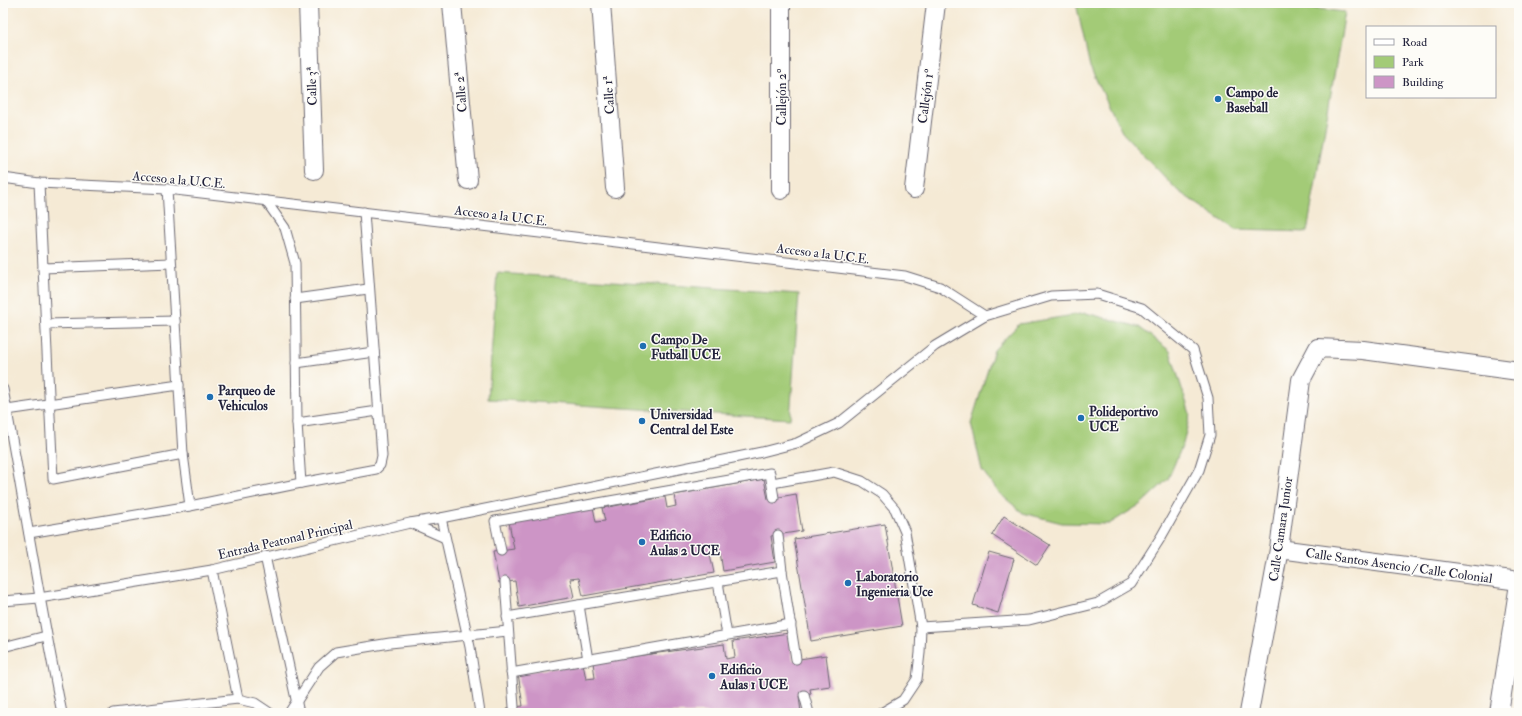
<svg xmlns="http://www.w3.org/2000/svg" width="1522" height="716" viewBox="0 0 1522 716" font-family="'IM FELL Double Pica',serif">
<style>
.green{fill:#a3cb77;stroke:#627659}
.building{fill:#cd95c6}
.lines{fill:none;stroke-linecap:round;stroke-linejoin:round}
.lane-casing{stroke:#6c6871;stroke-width:11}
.street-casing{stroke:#6c6871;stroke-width:20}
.lane{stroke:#fff;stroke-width:9}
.street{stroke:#fff;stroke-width:18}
.poi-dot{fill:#1f6fb2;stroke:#fdfcf7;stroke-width:1.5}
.labels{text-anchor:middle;stroke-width:3;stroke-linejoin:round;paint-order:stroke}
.street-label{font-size:13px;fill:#22223b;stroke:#fdfcf7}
.poi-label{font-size:13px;font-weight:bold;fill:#22223b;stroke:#fdfcf7;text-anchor:start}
</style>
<rect width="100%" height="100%" fill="#fdfcf7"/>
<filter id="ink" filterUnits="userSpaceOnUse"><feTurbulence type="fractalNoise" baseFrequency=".025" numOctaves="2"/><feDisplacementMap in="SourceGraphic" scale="8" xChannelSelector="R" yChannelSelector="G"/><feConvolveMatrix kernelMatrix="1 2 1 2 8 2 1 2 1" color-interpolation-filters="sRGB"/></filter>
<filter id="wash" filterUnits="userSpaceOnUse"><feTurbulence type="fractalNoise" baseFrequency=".012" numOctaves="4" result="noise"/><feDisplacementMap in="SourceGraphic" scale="16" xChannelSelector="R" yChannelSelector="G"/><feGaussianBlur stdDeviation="0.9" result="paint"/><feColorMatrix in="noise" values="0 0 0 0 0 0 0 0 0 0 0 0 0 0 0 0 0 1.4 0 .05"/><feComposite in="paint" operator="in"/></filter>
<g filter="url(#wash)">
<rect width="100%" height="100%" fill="#f5ead5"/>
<!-- green -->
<g class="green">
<path d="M1076 3H1266L1345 12 1307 232 1236 230 1178 191 1122 132 1090 67Z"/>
<path d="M497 273 799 294 790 419 488 399Z"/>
<path d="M1086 313 1139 327 1170 351 1190 414 1183 444 1168 479 1141 504 1109 524 1062 523 1023 513 999 493 982 470 971 423 994 350 1019 324Z"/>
</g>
<g id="blocks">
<!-- building -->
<g class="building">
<path d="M764 479 768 499 796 494 802 531 771 536 775 562 723 571 720 552 710 554 714 573 583 596 579 578 570 579 574 597 519 607 515 581 499 583 493 552 514 549 509 522 593 507 596 522 605 521 602 508 665 497 667 508 676 506 674 495Z"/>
<path d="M1004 516 1050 545 1037 565 992 535Z"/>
<path d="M885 524 902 626 811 641 794 539Z"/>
<path d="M989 552 1014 559 998 613 973 605Z"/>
<path d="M789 633 793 660 826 655 830 686 810 689 811 694 799 696 801 713H507V708L523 706 518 673 583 664 586 679 595 678 593 662 724 644 726 659 735 657 733 641Z"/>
</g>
</g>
</g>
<g filter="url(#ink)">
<use href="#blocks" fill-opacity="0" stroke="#6c6871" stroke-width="1"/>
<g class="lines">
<defs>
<g id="lane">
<path d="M3 178 39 183 167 189 905 276 940 287 985 316"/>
<path d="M39 183 53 479 183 454"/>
<path d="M167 189 183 454 190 506"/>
<path d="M266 201 285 228 295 263 297 423 301 483"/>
<path d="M43 268 171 263"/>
<path d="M295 299 368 289"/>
<path d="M46 324 175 321"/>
<path d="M296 363 374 352"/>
<path d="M3 389C23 497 40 605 62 713"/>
<path d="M7 410 179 385"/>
<path d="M297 423 378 411"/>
<path d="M772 483 834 472 862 481 882 494 895 509 905 532 921 627 920 653 917 679 903 700 881 713"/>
<path d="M441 518 762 452 797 443 839 423 935 346 985 316 1051 296 1097 294 1142 308 1193 350 1208 398 1210 435 1199 470 1161 537 1131 584 1098 603 1029 620 921 627"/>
<path d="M411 523 445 538"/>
<path d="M29 533 190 506 301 483 376 469 380 465 382 456 364 212"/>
<path d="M778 535 782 571 796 659"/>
<path d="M501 551 495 521 770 473 774 498"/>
<path d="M265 556 299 713"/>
<path d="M212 570 238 699"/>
<path d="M505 582 514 707"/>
<path d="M716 584 718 582 727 635"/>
<path d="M3 601 39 598 212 570 410 523 441 518 470 647 480 713"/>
<path d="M579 605 588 660"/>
<path d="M507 617 782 571"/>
<path d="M3 647 46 636"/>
<path d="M511 673 791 624"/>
<path d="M804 695 809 713"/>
<path d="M113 713 238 699 255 703 270 713"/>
<path d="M289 713 319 667 336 652 390 643 508 631"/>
</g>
<g id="street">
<path d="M308 3 314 170"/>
<path d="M452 3 468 180"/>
<path d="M601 3 615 188"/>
<path d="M781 3V190"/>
<path d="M914 189 936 3"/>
<path d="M1279 549 1519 581"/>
<path d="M1249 713 1279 549 1301 380 1318 348 1363 350 1519 371"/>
<path d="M1499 713 1519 584"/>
</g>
</defs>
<!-- lane casing -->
<use href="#lane" class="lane-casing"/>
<!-- street casing -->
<use href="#street" class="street-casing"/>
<!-- lane -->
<use href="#lane" class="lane"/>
<!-- street -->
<use href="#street" class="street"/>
</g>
</g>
<!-- markers -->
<g class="poi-dot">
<circle cx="1218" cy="99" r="4"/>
<circle cx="643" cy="346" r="4"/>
<circle cx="210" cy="397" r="4"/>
<circle cx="1081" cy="418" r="4"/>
<circle cx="642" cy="421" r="4"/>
<circle cx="642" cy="542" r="4"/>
<circle cx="848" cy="583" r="4"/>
<circle cx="712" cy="676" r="4"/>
</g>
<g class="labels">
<!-- street labels -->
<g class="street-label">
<text transform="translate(311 86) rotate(-92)" y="5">Calle 3ª</text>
<text transform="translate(460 92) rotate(-95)" y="5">Calle 2ª</text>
<text transform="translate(608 95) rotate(-94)" y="5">Calle 1ª</text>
<text transform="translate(925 96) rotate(-83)" y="5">Callejón 1º</text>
<text transform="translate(781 97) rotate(-90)" y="5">Callejón 2º</text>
<text transform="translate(179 179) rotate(5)" y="5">Acceso a la U.C.E.</text>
<text transform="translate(501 215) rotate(7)" y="5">Acceso a la U.C.E.</text>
<text transform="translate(823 253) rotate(7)" y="5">Acceso a la U.C.E.</text>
<text transform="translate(1280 529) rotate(-82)" y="5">Calle Camara Junior</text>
<text transform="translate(285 539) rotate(-13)" y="5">Entrada Peatonal Principal</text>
<text transform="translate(1399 565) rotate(8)" y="5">Calle Santos Asencio / Calle Colonial</text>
</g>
<!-- poi labels -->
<g class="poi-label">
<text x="1226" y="97">Campo de<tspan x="1226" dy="15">Baseball</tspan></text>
<text x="651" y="344">Campo De<tspan x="651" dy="15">Futball UCE</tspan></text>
<text x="218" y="395">Parqueo de<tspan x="218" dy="15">Vehiculos</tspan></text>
<text x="1089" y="416">Polideportivo<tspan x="1089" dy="15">UCE</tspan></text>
<text x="650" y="419">Universidad<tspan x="650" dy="15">Central del Este</tspan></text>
<text x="650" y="540">Edificio<tspan x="650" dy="15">Aulas 2 UCE</tspan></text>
<text x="856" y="581">Laboratorio<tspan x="856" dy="15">Ingenieria Uce</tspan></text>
<text x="720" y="674">Edificio<tspan x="720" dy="15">Aulas 1 UCE</tspan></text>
</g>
</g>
<!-- margin -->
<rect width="1522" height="716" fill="none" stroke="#fdfcf7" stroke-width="16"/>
<!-- legend -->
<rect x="1366" y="26" width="130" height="72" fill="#fdfcf7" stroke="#a5a5ac"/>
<rect x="1374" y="39" width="20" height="6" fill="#ffffff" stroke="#a5a5ac"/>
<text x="1402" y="46" font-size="12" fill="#22223b">Road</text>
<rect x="1374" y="56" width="20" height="12" fill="#a3cb77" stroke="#a5a5ac"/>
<text x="1402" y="66" font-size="12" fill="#22223b">Park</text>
<rect x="1374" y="76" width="20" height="12" fill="#cd95c6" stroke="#a5a5ac"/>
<text x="1402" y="86" font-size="12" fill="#22223b">Building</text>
</svg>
